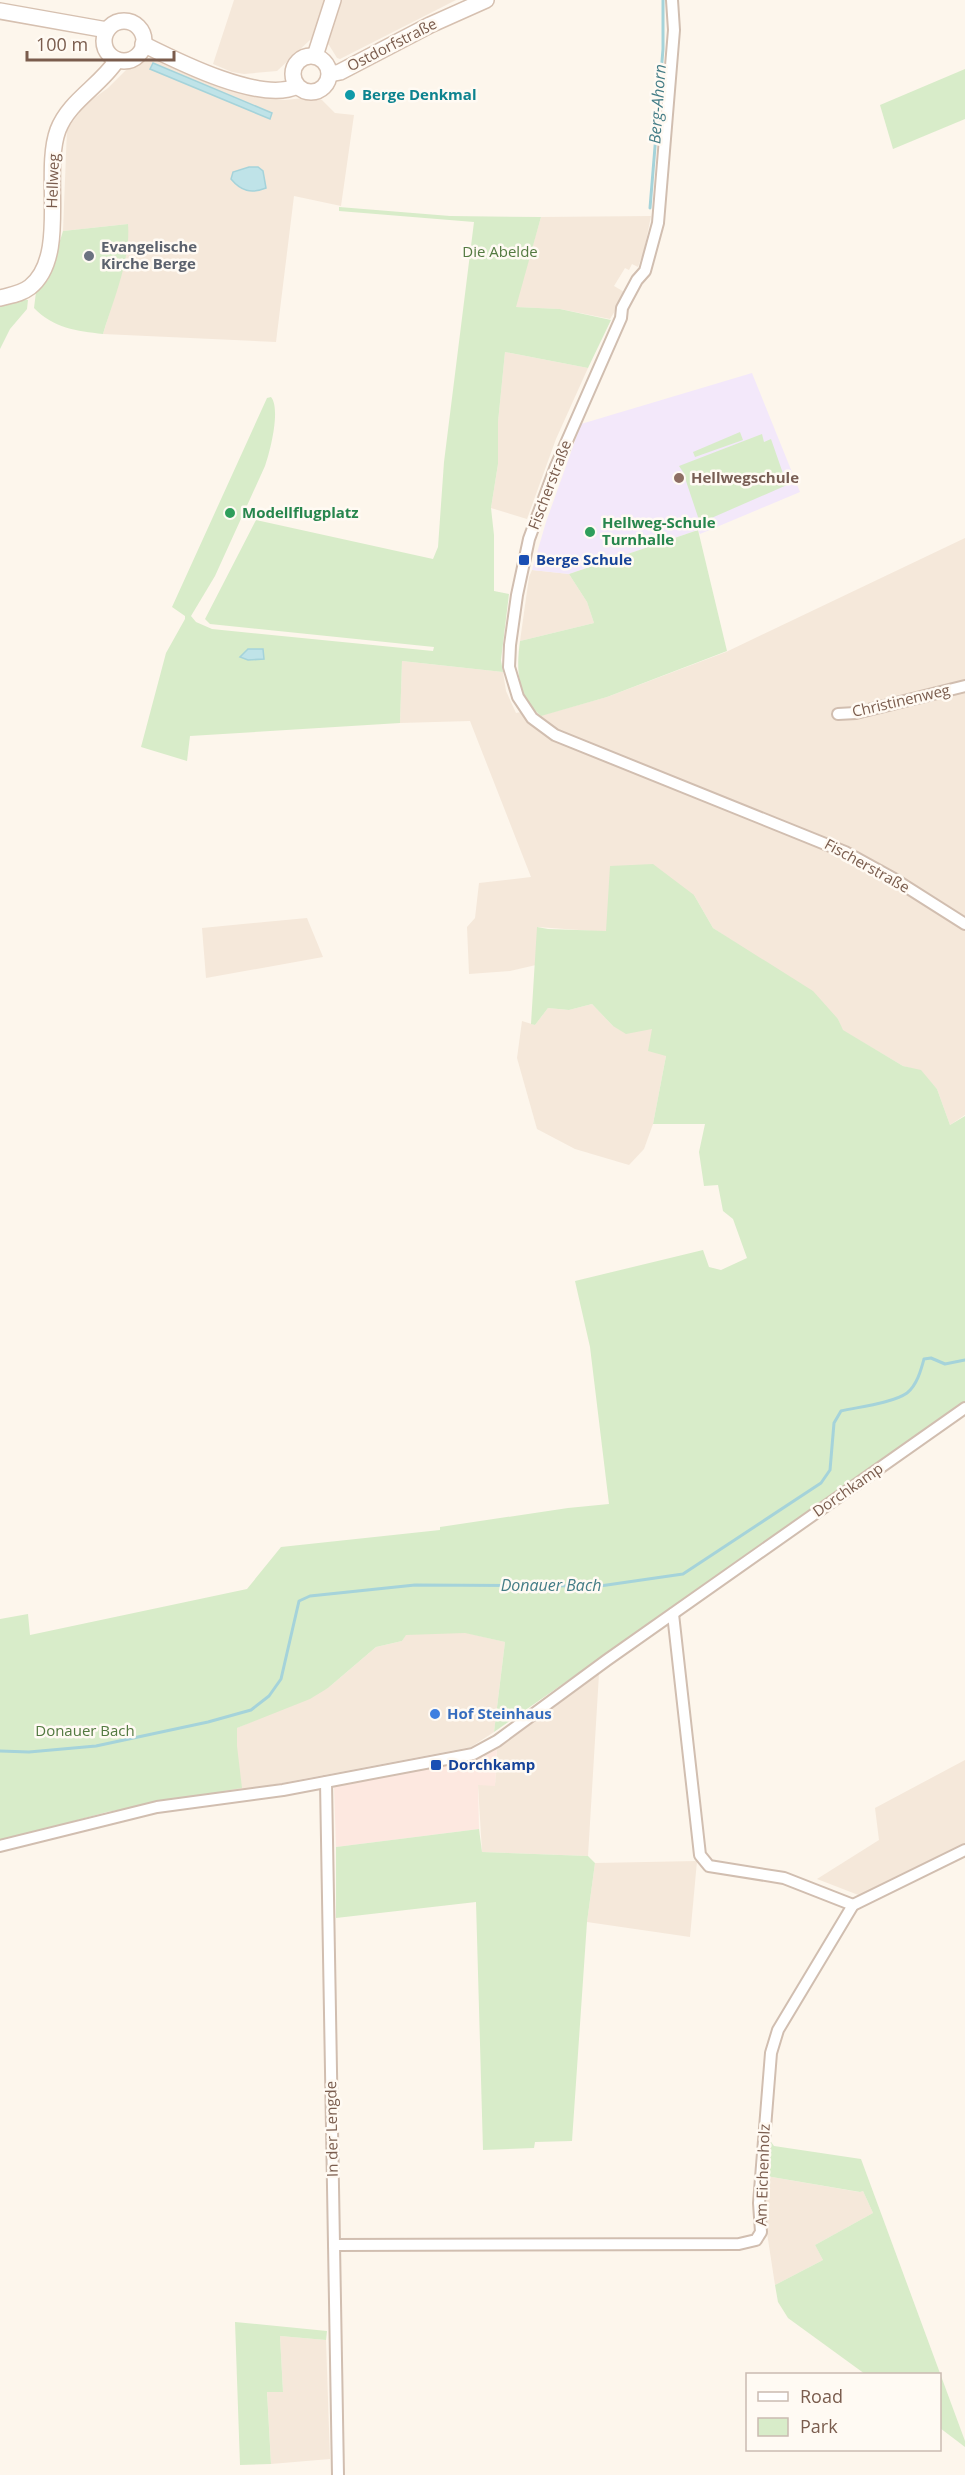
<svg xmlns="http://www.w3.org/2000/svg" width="965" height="2475" viewBox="0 0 965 2475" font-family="'Open Sans',sans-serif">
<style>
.residential{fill:#f5e8da}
.commercial{fill:#fde8e0}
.education{fill:#f3e8fa}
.green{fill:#d8ecc9}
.water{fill:#bfe3e8;stroke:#a5d3da;stroke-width:1.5}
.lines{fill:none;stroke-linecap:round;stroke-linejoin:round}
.stream{stroke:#a5d3da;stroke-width:3}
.street-casing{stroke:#d1beb0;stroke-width:14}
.secondary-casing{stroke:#d6c0b0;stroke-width:18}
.street{stroke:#fff;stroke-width:10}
.secondary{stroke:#fff;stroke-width:15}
.culture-dot{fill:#0f9aa8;stroke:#fffaf3;stroke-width:2}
.worship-dot{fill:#6b7280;stroke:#fffaf3;stroke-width:2}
.education-dot{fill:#8d6e63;stroke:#fffaf3;stroke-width:2}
.leisure-dot{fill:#2e9e5b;stroke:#fffaf3;stroke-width:2}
.transit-dot{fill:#1a4fb4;stroke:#fffaf3;stroke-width:2}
.shop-dot{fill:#3f7fe0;stroke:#fffaf3;stroke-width:2}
.labels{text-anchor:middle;stroke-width:5;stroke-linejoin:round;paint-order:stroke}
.street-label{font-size:15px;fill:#7a5c4d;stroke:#fffaf3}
.culture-label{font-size:15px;font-weight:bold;fill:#0d838f;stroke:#fffaf3;text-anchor:start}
.worship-label{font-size:15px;font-weight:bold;fill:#5b616d;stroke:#fffaf3;text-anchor:start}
.park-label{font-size:15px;fill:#537a41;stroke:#fffaf3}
.education-label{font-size:15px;font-weight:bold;fill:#785e54;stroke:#fffaf3;text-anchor:start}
.leisure-label{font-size:15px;font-weight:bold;fill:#27864d;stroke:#fffaf3;text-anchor:start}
.transit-label{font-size:15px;font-weight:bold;fill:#164399;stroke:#fffaf3;text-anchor:start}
.shop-label{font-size:15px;font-weight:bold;fill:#366cbe;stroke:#fffaf3;text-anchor:start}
.water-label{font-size:16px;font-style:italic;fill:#437c86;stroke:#fffaf3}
</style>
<rect width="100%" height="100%" fill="#fdf6ec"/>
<!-- residential -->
<g class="residential">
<path d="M234 0H456L340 59 337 58 329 45 310 40 277 71 244 74 232 72 213 64Z"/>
<path d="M156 57 260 97 285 100 314 97 322 100 335 113 354 115 341 206 294 196 276 342 103 334 121 275 128 224 63 231 67 129 86 104 108 88 127 69 142 59Z"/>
<path d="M651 216 644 251 638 267 632 264 629 270 625 268 614 286 626 293 610 319 560 309 515 307 541 217Z"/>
<path d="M505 352 588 368 556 439 527 519 491 508 498 464V422Z"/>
<path d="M965 538V1115L950 1125 937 1089 921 1071 903 1066 842 1030 838 1019 758 958 713 928 694 895 606 932 538 927 536 965 510 971 469 974 467 927 475 918 479 883 531 877 470 721 400 723 402 661 503 672 506 691 516 713 526 711 532 718 607 697 726 652Z"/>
<path d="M532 570 569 574 587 602 594 623 520 641 529 577Z"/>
<path d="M307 918 323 957 206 978 202 928Z"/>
<path d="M592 1004 613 1026 652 1029 666 1056 653 1124 644 1149 629 1165 575 1149 537 1129 517 1058 522 1021 535 1025 548 1008 569 1010Z"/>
<path d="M416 1617 446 1628 505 1642 494 1732 471 1747 224 1794 219 1745 237 1728 328 1688 376 1647 402 1641Z"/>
<path d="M599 1674 588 1856 482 1852 478 1785H495L497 1749Z"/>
<path d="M965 1760V1847L861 1896 817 1879 879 1840 875 1808Z"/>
<path d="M697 1861 690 1937 587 1922 595 1863Z"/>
<path d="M766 2176 859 2192 863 2191 873 2213 815 2245 823 2260 775 2285 763 2207Z"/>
<path d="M280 2336 326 2340 330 2459 271 2464 267 2391H283Z"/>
</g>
<!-- commercial -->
<path class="commercial" d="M497 1749 495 1786 478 1785 479 1829 336 1847 334 1786 476 1760Z"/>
<!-- education -->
<path class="education" d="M752 373 800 492 700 534 698 530 569 574 532 570 546 522 581 424Z"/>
<!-- green -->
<g class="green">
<path d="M965 69V119L893 149 880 105Z"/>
<path d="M339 207 450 216 541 217 516 307 560 309 611 320 588 368 505 352 498 422V464L491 508 494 535V591L509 594 501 660 503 672 402 661 400 723 190 736 187 761 141 747 166 653 185 619V616L172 607 267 398 271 397C281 409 270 452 265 466L215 576 191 616 196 622 212 629 433 651 434 647 210 624 205 619 256 520 433 559 438 547 444 462 474 222 339 211Z"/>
<path d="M128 224C131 260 113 300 103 334 77 331 53 328 34 308L36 292 48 280 63 231Z"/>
<path d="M23 299 28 300 27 309 10 329 0 349V306Z"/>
<path d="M740 432 743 440 695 457 693 452Z"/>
<path d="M762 434 764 442 771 439 787 485 700 523 683 472 679 466Z"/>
<path d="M698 530 727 651 607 697 541 716C517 695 516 670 520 641L594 623 587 602 569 574Z"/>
<path d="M653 864 694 895 713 928 813 991 838 1019 843 1030 903 1066 921 1070 937 1089 950 1125 965 1116V1403L494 1732 505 1642 465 1633 406 1635 402 1641 376 1647 328 1688 310 1699 237 1728V1746L242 1788 224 1791V1794L156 1803 107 1812 0 1841V1619L28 1614 30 1635 247 1589 281 1547 440 1530V1527L568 1508 609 1504 590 1347 575 1281 703 1250 709 1267 721 1270 747 1258 733 1219 723 1211 718 1185 704 1186 699 1152 705 1124H653L666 1056 648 1051 652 1029 626 1034 613 1026 592 1004 569 1010 548 1008 535 1025 531 1024 537 927 548 929 606 931 610 866Z"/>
<path d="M479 1829 482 1852 588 1856 595 1863 587 1922 572 2141 535 2142 534 2148 483 2150 476 1902 336 1918V1847Z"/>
<path d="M769 2139 774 2146 861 2159 965 2441V2447L940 2428V2374H865L788 2318 778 2302 775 2285 823 2260 815 2245 873 2213 863 2191 860 2192 766 2176Z"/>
<path d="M235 2322 327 2331 326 2340 280 2336 283 2392H267L271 2464 240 2465Z"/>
</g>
<!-- water -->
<g class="water">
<path d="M153 63 272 113 270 119 150 69Z"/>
<path d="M249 167H258L263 171 266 188C251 194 241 191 231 179L233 172Z"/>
<path d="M248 649H263L264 659 248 660 240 657Z"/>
</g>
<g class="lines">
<!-- stream -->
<g class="stream">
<path d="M650 208 663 49V0"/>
<path d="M0 1751 29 1752 96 1746 208 1722 251 1710 269 1696 281 1679 299 1601 310 1596 415 1585 600 1586 683 1574 821 1483 830 1470 834 1423 841 1411C858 1407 893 1403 907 1393 917 1385 921 1370 924 1359L931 1358 945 1364 965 1360"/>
</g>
<defs>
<g id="street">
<path d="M672 0 674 30 658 223 645 271 637 280 622 308 621 318 556 466 529 539 517 595 510 645 509 667 518 697 532 718 555 735 845 852 894 879 965 924"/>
<path d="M838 714 856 713 965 686"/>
<path d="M673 1614 700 1855 709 1866 784 1878 853 1905"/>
<path d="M326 1782 338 2475"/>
<path d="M0 1846 157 1807 283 1790 473 1754 497 1741 607 1660 965 1408"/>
<path d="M334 2245 739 2244 756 2240 761 2232 759 2203 771 2053 778 2030 853 1905 965 1850"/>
</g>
<g id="secondary">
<path d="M0 11 107 30"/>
<circle cx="124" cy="41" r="20"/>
<path d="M143 44C177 61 262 104 297 86"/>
<circle cx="311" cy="74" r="18"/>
<path d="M315 56 333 0"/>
<path d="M330 74 340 72 430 25 486 0"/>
<path d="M0 298C11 295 21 294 30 287 69 256 42 173 58 130 69 101 100 86 117 60"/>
</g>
</defs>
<!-- street casing -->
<use href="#street" class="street-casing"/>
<!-- secondary casing -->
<use href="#secondary" class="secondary-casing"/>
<!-- street -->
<use href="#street" class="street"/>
<!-- secondary -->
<use href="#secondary" class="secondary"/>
</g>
<!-- markers -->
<circle class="culture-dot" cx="350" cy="95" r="6"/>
<circle class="worship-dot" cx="89" cy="256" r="6"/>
<circle class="education-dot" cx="679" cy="478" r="6"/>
<g class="leisure-dot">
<circle cx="230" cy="513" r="6"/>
<circle cx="590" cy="532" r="6"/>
</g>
<g class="transit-dot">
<rect x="518" y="554" width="12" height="12" rx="3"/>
<rect x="430" y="1759" width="12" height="12" rx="3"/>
</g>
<circle class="shop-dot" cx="435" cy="1714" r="6"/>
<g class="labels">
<!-- street labels -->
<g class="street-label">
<text transform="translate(392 45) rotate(-27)" y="5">Ostdorfstraße</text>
<text transform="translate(53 181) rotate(-88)" y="5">Hellweg</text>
<text transform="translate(550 485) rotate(-69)" y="5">Fischerstraße</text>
<text transform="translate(901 701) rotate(-13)" y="5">Christinenweg</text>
<text transform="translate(867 866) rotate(29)" y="5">Fischerstraße</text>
<text transform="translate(848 1490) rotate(-35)" y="5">Dorchkamp</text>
<text transform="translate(332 2129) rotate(-91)" y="5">In der Lengde</text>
<text transform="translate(763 2175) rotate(-88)" y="5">Am Eichenholz</text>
</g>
<!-- culture labels -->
<g class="culture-label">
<text x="362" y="100">Berge Denkmal</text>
</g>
<!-- worship labels -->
<g class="worship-label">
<text x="101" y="252">Evangelische<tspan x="101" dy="17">Kirche Berge</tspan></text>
</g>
<!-- park labels -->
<g class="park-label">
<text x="500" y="257">Die Abelde</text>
<text x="85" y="1736">Donauer Bach</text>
</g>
<!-- education labels -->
<g class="education-label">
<text x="691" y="483">Hellwegschule</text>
</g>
<!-- leisure labels -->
<g class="leisure-label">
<text x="242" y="518">Modellflugplatz</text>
<text x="602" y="528">Hellweg-Schule<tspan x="602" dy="17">Turnhalle</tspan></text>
</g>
<!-- transit labels -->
<g class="transit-label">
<text x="536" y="565">Berge Schule</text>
<text x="448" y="1770">Dorchkamp</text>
</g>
<!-- shop labels -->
<g class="shop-label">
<text x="447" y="1719">Hof Steinhaus</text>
</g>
<!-- water labels -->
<g class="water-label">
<text transform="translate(657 104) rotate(-86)" y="6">Berg-Ahorn</text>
<text x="551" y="1591">Donauer Bach</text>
</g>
</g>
<!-- legend -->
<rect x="746" y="2373" width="195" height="78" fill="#fffaf3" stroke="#cabbb1" stroke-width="1.5"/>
<rect x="758" y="2392" width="30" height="9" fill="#ffffff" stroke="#cabbb1" stroke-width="1.5"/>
<text x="800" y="2403" font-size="18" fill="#7a5c4d">Road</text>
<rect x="758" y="2418" width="30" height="18" fill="#d8ecc9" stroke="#cabbb1" stroke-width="1.5"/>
<text x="800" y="2433" font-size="18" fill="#7a5c4d">Park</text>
<!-- scale -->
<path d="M27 51v9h147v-9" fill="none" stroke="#7a5c4d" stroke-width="3"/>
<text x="36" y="51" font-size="18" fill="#7a5c4d" stroke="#fffaf3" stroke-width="4.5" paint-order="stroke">100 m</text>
</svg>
